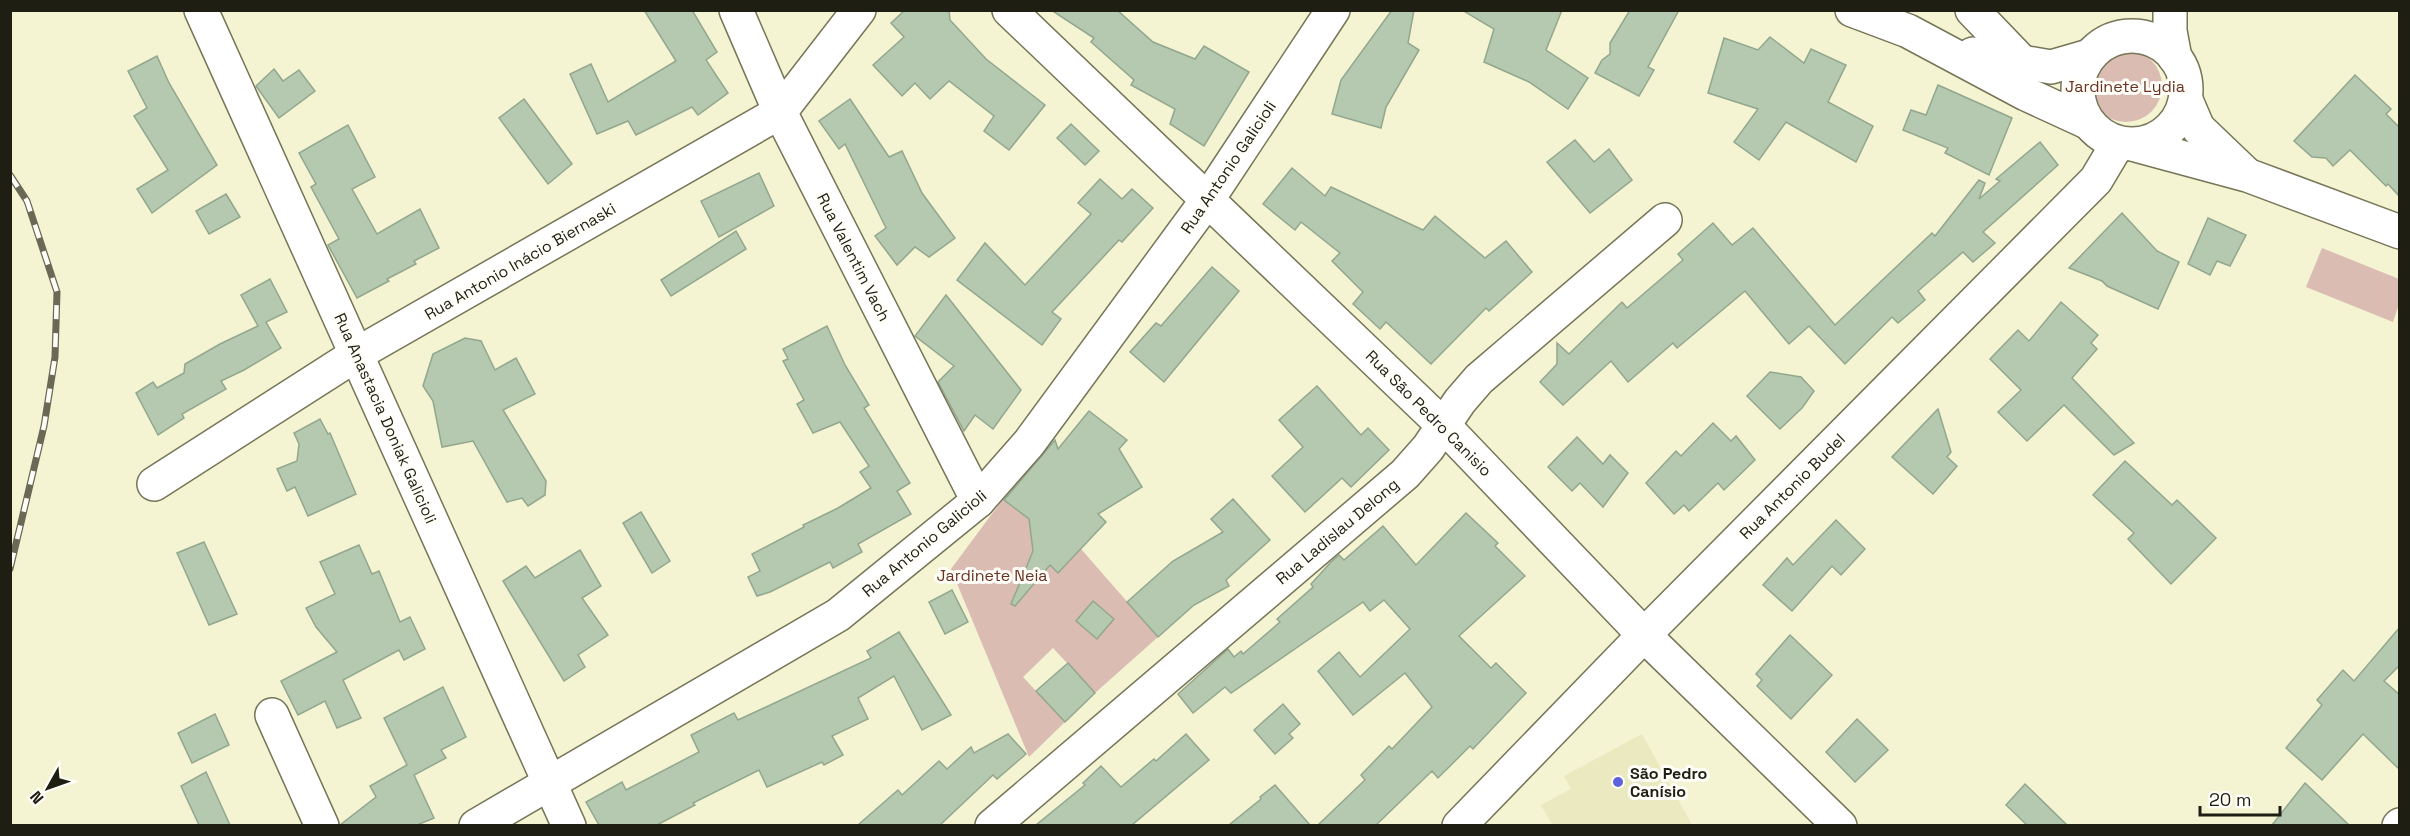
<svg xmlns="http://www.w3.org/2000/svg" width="2410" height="836" viewBox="0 0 2410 836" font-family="'Space Grotesk',sans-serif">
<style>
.built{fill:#eae9c0}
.green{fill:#dabcb3}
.building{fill:#b4c9af;stroke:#92a78e;stroke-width:1.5}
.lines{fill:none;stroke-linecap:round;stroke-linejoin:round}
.minor-casing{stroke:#767557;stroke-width:36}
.minor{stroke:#fff;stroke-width:33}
.rail-casing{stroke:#6a6956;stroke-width:7}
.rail{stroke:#fffef8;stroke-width:4.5;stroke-dasharray:14;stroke-linecap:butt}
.poi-dot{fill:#5e62da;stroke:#fffef8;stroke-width:2}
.labels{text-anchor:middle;stroke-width:6;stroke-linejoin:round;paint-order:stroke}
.park-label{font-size:16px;fill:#693222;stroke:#fffef8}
.street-label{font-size:16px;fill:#1f1e13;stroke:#fffef8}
.poi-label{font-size:16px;font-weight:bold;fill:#1f1e13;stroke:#fffef8;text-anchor:start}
</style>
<rect width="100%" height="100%" fill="#f4f3d2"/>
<!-- built -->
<path class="built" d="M1642 734 1692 825H1552L1541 805 1571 789 1564 776Z"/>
<!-- green -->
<g class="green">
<circle cx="2126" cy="86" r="36"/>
<path d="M2322 248 2399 279V304L2393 322 2306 287Z"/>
<path d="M1003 499 1029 519 1033 551 1027 566 1050 565 1058 573 1081 549 1158 637 1095 693 1053 648 1023 677 1065 722 1029 757 951 569Z"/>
</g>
<!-- building -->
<g class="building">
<path d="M644 10H692L717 52 706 60 728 93 698 115 692 107 636 135 628 121 597 134 570 74 591 64 608 102 676 61Z"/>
<path d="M905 10H949L950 20 986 59 1045 105 1009 150 984 131 994 116 949 81 930 99 915 83 902 96 873 65 904 37 891 23Z"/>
<path d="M1051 10H1117L1153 42 1195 59 1204 46 1249 72 1204 146 1170 124 1175 109 1131 85 1134 80 1091 42 1094 38Z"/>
<path d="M1392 10H1414L1408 43 1419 50 1386 107 1381 128 1332 114 1341 80Z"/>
<path d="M1462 10H1562L1546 50 1588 78 1568 109 1529 82 1484 62 1494 29Z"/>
<path d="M1630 10H1679L1648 67 1654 70 1639 96 1595 73 1602 60 1610 54V43Z"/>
<path d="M1770 37 1804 63 1811 49 1846 65 1828 102 1873 126 1856 162 1786 122 1759 160 1734 142 1758 109 1708 93 1724 38 1758 50Z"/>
<path d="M157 56 169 83 217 165 152 213 137 189 168 170 134 116 147 108 128 71Z"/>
<path d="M274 69 283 81 299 70 315 91 279 118 256 86Z"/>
<path d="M2355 75 2391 109 2386 114 2400 128V197L2388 184 2386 186 2350 150 2333 166 2326 158 2312 157 2294 141Z"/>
<path d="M1938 85 2012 118 1989 175 1945 153 1948 148 1903 130 1911 110 1926 115Z"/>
<path d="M524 99 572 164 548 184 499 118Z"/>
<path d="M850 99 889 157 902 151 922 193 955 238 929 257 915 247 897 265 875 236 886 228 845 144 839 149 819 121Z"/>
<path d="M1071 124 1099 151 1085 165 1057 138Z"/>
<path d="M348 125 375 177 352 189 377 234 420 209 439 248 414 261 416 264 387 279 389 281 357 298 328 245 339 239 311 187 316 184 299 153Z"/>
<path d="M1575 140 1594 162 1609 149 1632 180 1590 213 1547 162Z"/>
<path d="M2040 142 2058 165 1983 232 1995 243 1973 262 1963 252 1918 291 1925 300 1898 323 1892 317 1845 364 1809 326 1789 344 1745 291 1677 348 1673 343 1628 382 1611 361 1563 405 1540 382 1557 364V343L1569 354 1622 302 1627 308 1683 260 1678 254 1713 223 1732 245 1753 228 1835 325 1932 233 1935 236 1979 180 1985 183 1979 199 2000 181 1996 179Z"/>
<path d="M1292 168 1325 196 1331 187 1423 230 1435 216 1485 258 1506 241 1532 272 1489 311 1486 308 1431 364 1386 322 1380 329 1353 304 1363 292 1332 261 1340 253 1301 222 1295 230 1263 204Z"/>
<path d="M759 173 774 206 719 237 701 201Z"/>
<path d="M1100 179 1122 199 1132 189 1153 208 1122 242 1119 240 1052 312 1061 319 1042 345 957 280 985 243 1025 285 1091 214 1078 203Z"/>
<path d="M226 194 240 217 209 234 196 211Z"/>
<path d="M2122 213 2157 251 2179 262 2158 309 2107 286 2102 281 2069 268Z"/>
<path d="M2208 218 2246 235 2230 266 2217 261 2210 275 2188 264Z"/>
<path d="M736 231 746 249 671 296 661 280Z"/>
<path d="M1212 267 1239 291 1164 382 1130 352 1156 323 1161 326Z"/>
<path d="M270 279 287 312 266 322 281 348 244 370 221 381 226 389 182 414 184 418 158 435 136 393 153 382 157 388 184 373 185 364 220 344 258 326 241 295Z"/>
<path d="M946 295 1021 390 993 429 975 415 964 431 938 382 954 366 915 336Z"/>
<path d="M2061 302 2098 335 2091 343 2097 349 2072 378 2134 443 2114 455 2064 405 2027 441 1998 412 2021 390 1990 359 2018 330 2029 341Z"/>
<path d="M827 326 845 365 869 405 864 408 910 483 897 491 911 514 858 544 862 552 833 568 830 562 770 592 757 596 748 577 760 571 752 554 804 527 803 525 838 508 871 488 860 472 869 466 840 422 813 433 797 404 804 400 783 361 788 359 783 349Z"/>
<path d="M465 338 481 341 495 370 516 358 535 394 503 410 546 481 545 495 528 506 522 498 507 502 473 441 442 447 433 401 423 386 433 354Z"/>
<path d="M1770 372 1801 377 1814 391 1802 408 1780 429 1747 396Z"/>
<path d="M1317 386 1361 435 1368 428 1389 450 1351 487 1342 478 1305 512 1272 476 1303 447 1279 420Z"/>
<path d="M1938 409 1951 452 1947 457 1957 466 1933 494 1892 457Z"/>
<path d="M1089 411 1127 440 1119 449 1142 487 1098 514 1106 522 1058 573 1050 565 1015 606 1011 604 1033 551 1029 519 1004 500 1055 440 1058 449Z"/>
<path d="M320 419 328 434 330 433 356 494 308 516 295 487 287 491 277 469 297 461 299 444 294 433Z"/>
<path d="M1713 423 1731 441 1736 436 1755 460 1724 490 1718 483 1689 511 1684 505 1674 514 1646 483 1676 451 1681 456Z"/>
<path d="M1577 437 1603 464 1610 455 1628 473 1603 507 1580 483 1572 491 1548 467Z"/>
<path d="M2125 461 2172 505 2177 500 2216 538 2171 584 2128 539 2134 533 2093 495Z"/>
<path d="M1233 499 1270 540 1226 580 1229 586 1194 605 1158 637 1127 602 1173 561 1223 532 1211 519Z"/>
<path d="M641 512 670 561 652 573 623 523Z"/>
<path d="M1466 513 1498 543 1495 546 1525 576 1459 636 1491 668 1496 663 1526 693 1473 749 1470 746 1438 778 1432 771 1376 825H1318L1365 780 1361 775 1389 746 1392 749 1432 707 1405 673 1353 715 1318 671 1339 652 1360 677 1410 629 1384 600 1370 611 1363 602 1231 693 1225 687 1193 713 1178 694 1228 649 1234 657 1241 651 1243 654 1280 622 1277 619 1313 587 1311 584 1330 563 1339 555 1344 560 1383 526 1416 565Z"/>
<path d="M1836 520 1865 549 1841 575 1832 566 1792 611 1763 585 1787 558 1793 565Z"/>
<path d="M204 542 237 614 209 625 177 553Z"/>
<path d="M359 545 372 574 379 571 400 622 410 617 425 649 404 660 399 650 343 680 361 718 337 728 325 701 298 715 281 681 337 652 316 627 306 608 335 594 320 562Z"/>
<path d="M580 550 601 586 582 598 608 635 578 655 585 667 564 681 503 581 526 566 535 578Z"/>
<path d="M952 590 968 622 945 634 929 602Z"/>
<path d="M1093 601 1114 619 1097 639 1076 621Z"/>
<path d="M2400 627V665L2384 681 2400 695V770L2363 734 2322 780 2286 748 2322 705 2317 700 2343 670 2354 681Z"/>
<path d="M899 632 951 715 922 730 894 676 858 698 868 719 832 736 843 755 824 765 822 762 767 787 759 770 693 803 695 805 657 825H599L586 802 622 782 626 790 699 752 691 735 734 713 738 720 871 658 867 651Z"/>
<path d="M1790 635 1832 675 1791 719 1757 686 1762 680 1756 674Z"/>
<path d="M1068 663 1095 693 1065 722 1036 691Z"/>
<path d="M443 687 466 737 441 750 446 758 414 775 434 818 417 825H340L376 797 370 786 407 765 384 718Z"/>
<path d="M1283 704 1300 724 1289 734 1293 738 1275 754 1254 730Z"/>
<path d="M215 714 229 745 192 763 178 733Z"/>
<path d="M1857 719 1888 750 1855 782 1826 752Z"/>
<path d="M1008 734 1026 754 997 779 993 775 940 825H858L898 790 902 795 939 761 947 769 971 747 974 753Z"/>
<path d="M1186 734 1209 760 1132 825H1036L1085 785 1083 783 1101 766 1121 787 1154 759 1156 761Z"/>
<path d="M206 772 230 825H199L181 786Z"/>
<path d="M2305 783 2349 825H2272Z"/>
<path d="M2025 784 2067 825H2027L2006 805Z"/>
<path d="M1275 785 1310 825H1229L1261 799 1260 797Z"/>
</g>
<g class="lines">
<defs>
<g id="minor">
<path d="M201 10 569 826"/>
<path d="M736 10 780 112 978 501"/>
<path d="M1009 10 1444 426 1644 635 1840 826"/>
<path d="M1852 10 1908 31 2026 94 2089 123"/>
<path d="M1972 10 2023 63"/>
<path d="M2170 10V31L2175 58"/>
<circle cx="2132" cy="90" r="54"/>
<path d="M1973 54 2051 67 2089 56"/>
<path d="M2186 100 2198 128 2244 172"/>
<path d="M2136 145 2247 175 2400 232"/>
<path d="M154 484 357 354 780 112 859 10"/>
<path d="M272 715 322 826"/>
<path d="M476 826 838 615 978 501 1029 443 1208 199 1333 10"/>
<path d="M992 826 1405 474 1428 448 1460 401 1479 379 1665 220"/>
<path d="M1459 826 1644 635 2096 180 2118 143"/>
<path d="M2399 826 2400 825"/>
</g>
</defs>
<!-- minor casing -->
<use href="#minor" class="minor-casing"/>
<!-- minor -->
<use href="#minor" class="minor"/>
<defs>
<path id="rail" d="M10 175 27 201 57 292 55 357 44 426 10 569"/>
</defs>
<!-- rail casing -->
<use href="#rail" class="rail-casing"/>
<!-- rail -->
<use href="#rail" class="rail"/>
</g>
<!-- markers -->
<circle class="poi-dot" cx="1618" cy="782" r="6"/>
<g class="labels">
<!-- park labels -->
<g class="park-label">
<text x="2125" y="92">Jardinete Lydia</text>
<text x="992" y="581">Jardinete Neia</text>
</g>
<!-- street labels -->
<g class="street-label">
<text transform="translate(1228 167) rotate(-56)" y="6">Rua Antonio Galicioli</text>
<text transform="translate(854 257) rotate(63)" y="6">Rua Valentim Vach</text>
<text transform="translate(520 261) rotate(-30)" y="6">Rua Antonio Inácio Biernaski</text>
<text transform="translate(1429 413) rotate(45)" y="6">Rua São Pedro Canisio</text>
<text transform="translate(386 418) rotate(66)" y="6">Rua Anastacia Doniak Galicioli</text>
<text transform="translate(1792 486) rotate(-45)" y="6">Rua Antonio Budel</text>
<text transform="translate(1337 531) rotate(-40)" y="6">Rua Ladislau Delong</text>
<text transform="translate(924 543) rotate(-40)" y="6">Rua Antonio Galicioli</text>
</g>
<!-- poi labels -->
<g class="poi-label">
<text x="1630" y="779">São Pedro<tspan x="1630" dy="18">Canísio</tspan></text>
</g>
</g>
<!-- border -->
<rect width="2410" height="836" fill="none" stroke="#1f1e13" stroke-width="24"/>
<!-- north arrow -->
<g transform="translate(48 788) rotate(230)" stroke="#fffef8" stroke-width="4.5" paint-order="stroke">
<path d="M0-4.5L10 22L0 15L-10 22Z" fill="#1f1e13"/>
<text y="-9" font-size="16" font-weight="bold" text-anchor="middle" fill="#1f1e13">N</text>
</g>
<!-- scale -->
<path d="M2200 806v9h80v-9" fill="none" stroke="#1f1e13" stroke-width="3"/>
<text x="2209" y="806" font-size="18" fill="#1f1e13" stroke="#fffef8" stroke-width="4.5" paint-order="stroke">20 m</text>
</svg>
